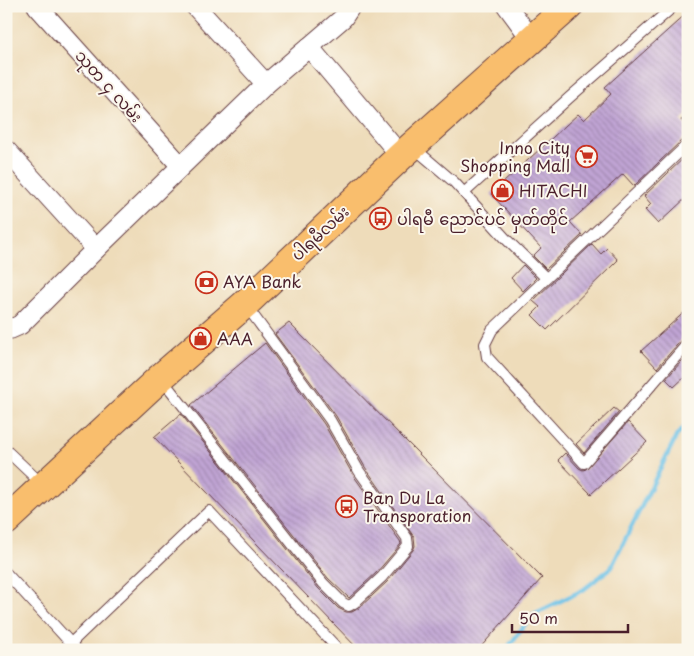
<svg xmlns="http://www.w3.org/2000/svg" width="694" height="656" viewBox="0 0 694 656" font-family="'Playpen Sans','Noto Sans Myanmar',sans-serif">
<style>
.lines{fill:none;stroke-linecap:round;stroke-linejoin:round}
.stream{stroke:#6ac1e7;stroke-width:4.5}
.building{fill:url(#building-back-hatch)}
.lane-casing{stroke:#633b40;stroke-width:12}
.street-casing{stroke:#633b40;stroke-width:21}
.primary-casing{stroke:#633b40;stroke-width:30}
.lane{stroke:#fff;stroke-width:10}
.street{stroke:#fff;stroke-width:19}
.primary{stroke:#f9be6d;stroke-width:28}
.labels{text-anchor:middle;stroke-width:4;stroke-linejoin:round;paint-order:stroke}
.street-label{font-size:16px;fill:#4a1f2b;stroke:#fbf7ec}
.poi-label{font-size:16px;fill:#4a1f2b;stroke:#fbf7ec;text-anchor:start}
</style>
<defs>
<pattern id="building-back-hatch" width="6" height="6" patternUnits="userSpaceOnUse" patternTransform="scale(1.25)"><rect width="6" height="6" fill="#c0a4d4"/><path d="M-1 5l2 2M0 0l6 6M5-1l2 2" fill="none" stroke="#9e85ac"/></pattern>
</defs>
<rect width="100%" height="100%" fill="#fbf7ec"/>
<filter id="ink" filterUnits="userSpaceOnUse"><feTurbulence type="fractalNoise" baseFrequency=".02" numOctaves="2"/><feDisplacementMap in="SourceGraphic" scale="10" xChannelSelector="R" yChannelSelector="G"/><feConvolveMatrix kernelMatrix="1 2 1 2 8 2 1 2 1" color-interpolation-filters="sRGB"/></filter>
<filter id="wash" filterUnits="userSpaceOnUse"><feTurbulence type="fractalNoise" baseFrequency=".0096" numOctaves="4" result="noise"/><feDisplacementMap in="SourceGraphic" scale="20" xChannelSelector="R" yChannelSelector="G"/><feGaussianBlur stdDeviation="1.12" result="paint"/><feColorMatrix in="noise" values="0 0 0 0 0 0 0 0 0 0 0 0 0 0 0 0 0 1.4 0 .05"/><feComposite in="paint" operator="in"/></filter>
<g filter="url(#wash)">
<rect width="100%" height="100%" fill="#eedcba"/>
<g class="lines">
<!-- stream -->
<path class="stream" d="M506 650 532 615 583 590 611 568 677 435 688 424"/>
</g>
<g id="blocks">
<!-- building -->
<g class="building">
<path d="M688 12V114L681 120 688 128V137L683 139 634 186 623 174 570 222 582 235 546 269 533 256 541 248 491 194 578 114 584 120 611 94 605 87Z"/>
<path d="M688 154V196L658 224 645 210 651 204 644 196Z"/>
<path d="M592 244 601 254 607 248 618 260 547 330 532 315 540 307 533 301Z"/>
<path d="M523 265 536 278 523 291 511 278Z"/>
<path d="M688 309V336L683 338 657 368 641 351Z"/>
<path d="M289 323 542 578 478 650H359L154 437 181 414 318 588 338 608 346 612H352L359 608 387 582 413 550 415 546 414 537 365 467 336 416 275 334Z"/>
<path d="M265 343 324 424 353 475 400 541 401 544 377 572 349 598 328 578 191 405Z"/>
<path d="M688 354V374L674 387 666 379Z"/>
<path d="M614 408 619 412 584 453 576 444Z"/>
<path d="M628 422 647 442 591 494 558 460 565 453 579 468 583 470 586 469Z"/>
</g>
</g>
</g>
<g filter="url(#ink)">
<use href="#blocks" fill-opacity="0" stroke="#633b40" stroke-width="1"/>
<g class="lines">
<defs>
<g id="lane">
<path d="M688 144 492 330 485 344 487 357 584 463 688 343"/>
<path d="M413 147 454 182 464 193 570 97 674 6"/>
<path d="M464 193 506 239 546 278"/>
<path d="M161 378 323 583 343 603 349 606 354 603 382 577 408 546 407 538 359 471 330 420 245 304"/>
<path d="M6 450 44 486"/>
<path d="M6 573 77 650"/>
<path d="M71 643 209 511 339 650"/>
</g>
<g id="street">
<path d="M37 6 181 166"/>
<path d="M195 6 266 84"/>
<path d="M507 6 532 40"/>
<path d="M309 47 401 156"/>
<path d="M6 150 96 249"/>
<path d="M6 326 11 329 20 325 96 249 266 84 343 18 349 9 348 6"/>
</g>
<path id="primary" d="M6 521 160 378 245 304 401 156 569 6"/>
</defs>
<!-- lane casing -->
<use href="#lane" class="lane-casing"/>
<!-- street casing -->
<use href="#street" class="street-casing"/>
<!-- primary casing -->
<use href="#primary" class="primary-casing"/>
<!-- lane -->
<use href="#lane" class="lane"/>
<!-- street -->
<use href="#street" class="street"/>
<!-- primary -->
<use href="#primary" class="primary"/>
</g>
</g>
<!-- icons -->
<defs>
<symbol id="supermarket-ring" viewBox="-11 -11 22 22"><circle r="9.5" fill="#fbf7ec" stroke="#c8321e" stroke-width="1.5"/><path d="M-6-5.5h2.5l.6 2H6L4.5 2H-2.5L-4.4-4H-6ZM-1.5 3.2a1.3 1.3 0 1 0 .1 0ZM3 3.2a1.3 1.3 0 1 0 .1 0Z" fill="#c8321e"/></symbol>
<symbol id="shop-ring" viewBox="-11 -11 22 22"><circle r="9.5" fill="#fbf7ec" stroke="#c8321e" stroke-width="1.5"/><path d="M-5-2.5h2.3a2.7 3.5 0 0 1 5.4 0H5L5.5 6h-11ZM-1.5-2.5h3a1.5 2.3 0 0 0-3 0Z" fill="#c8321e"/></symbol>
<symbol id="bus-ring" viewBox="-11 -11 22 22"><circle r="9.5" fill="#fbf7ec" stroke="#c8321e" stroke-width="1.5"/><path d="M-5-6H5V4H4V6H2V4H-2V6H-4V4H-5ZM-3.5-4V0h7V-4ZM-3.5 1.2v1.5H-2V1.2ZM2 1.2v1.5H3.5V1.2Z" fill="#c8321e"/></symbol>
<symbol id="bank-ring" viewBox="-11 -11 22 22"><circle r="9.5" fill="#fbf7ec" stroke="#c8321e" stroke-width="1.5"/><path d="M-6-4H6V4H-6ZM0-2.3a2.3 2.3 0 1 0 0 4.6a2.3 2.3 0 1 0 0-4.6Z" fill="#c8321e"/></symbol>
</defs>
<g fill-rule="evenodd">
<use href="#supermarket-ring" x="574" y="144" width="25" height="25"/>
<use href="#shop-ring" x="490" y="178" width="25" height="25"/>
<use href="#bus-ring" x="368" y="206" width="25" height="25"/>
<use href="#bank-ring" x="194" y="270" width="25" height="25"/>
<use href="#shop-ring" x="188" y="326" width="25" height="25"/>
<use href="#bus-ring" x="334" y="494" width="25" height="25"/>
</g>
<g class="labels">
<!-- street labels -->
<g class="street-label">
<text transform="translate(109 86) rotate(48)" y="6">သုတ ၄ လမ်း</text>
<text transform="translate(320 233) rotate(-43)" y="6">ပါရမီလမ်း</text>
</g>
<!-- poi labels -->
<g class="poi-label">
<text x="570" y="154" text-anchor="end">Inno City<tspan x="570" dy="18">Shopping Mall</tspan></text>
<text x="519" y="197">HITACHI</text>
<text x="397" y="225">ပါရမီ ညောင်ပင် မှတ်တိုင်</text>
<text x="223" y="288">AYA Bank</text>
<text x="217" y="345">AAA</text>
<text x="363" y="504">Ban Du La<tspan x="363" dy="18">Transporation</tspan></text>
</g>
</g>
<!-- margin -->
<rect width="694" height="656" fill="none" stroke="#fbf7ec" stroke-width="25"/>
<!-- scale -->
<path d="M512 624v8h116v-8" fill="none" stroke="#4a1f2b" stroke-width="2.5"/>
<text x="519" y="624" font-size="15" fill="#4a1f2b" stroke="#fbf7ec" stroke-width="4" paint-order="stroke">50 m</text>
</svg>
